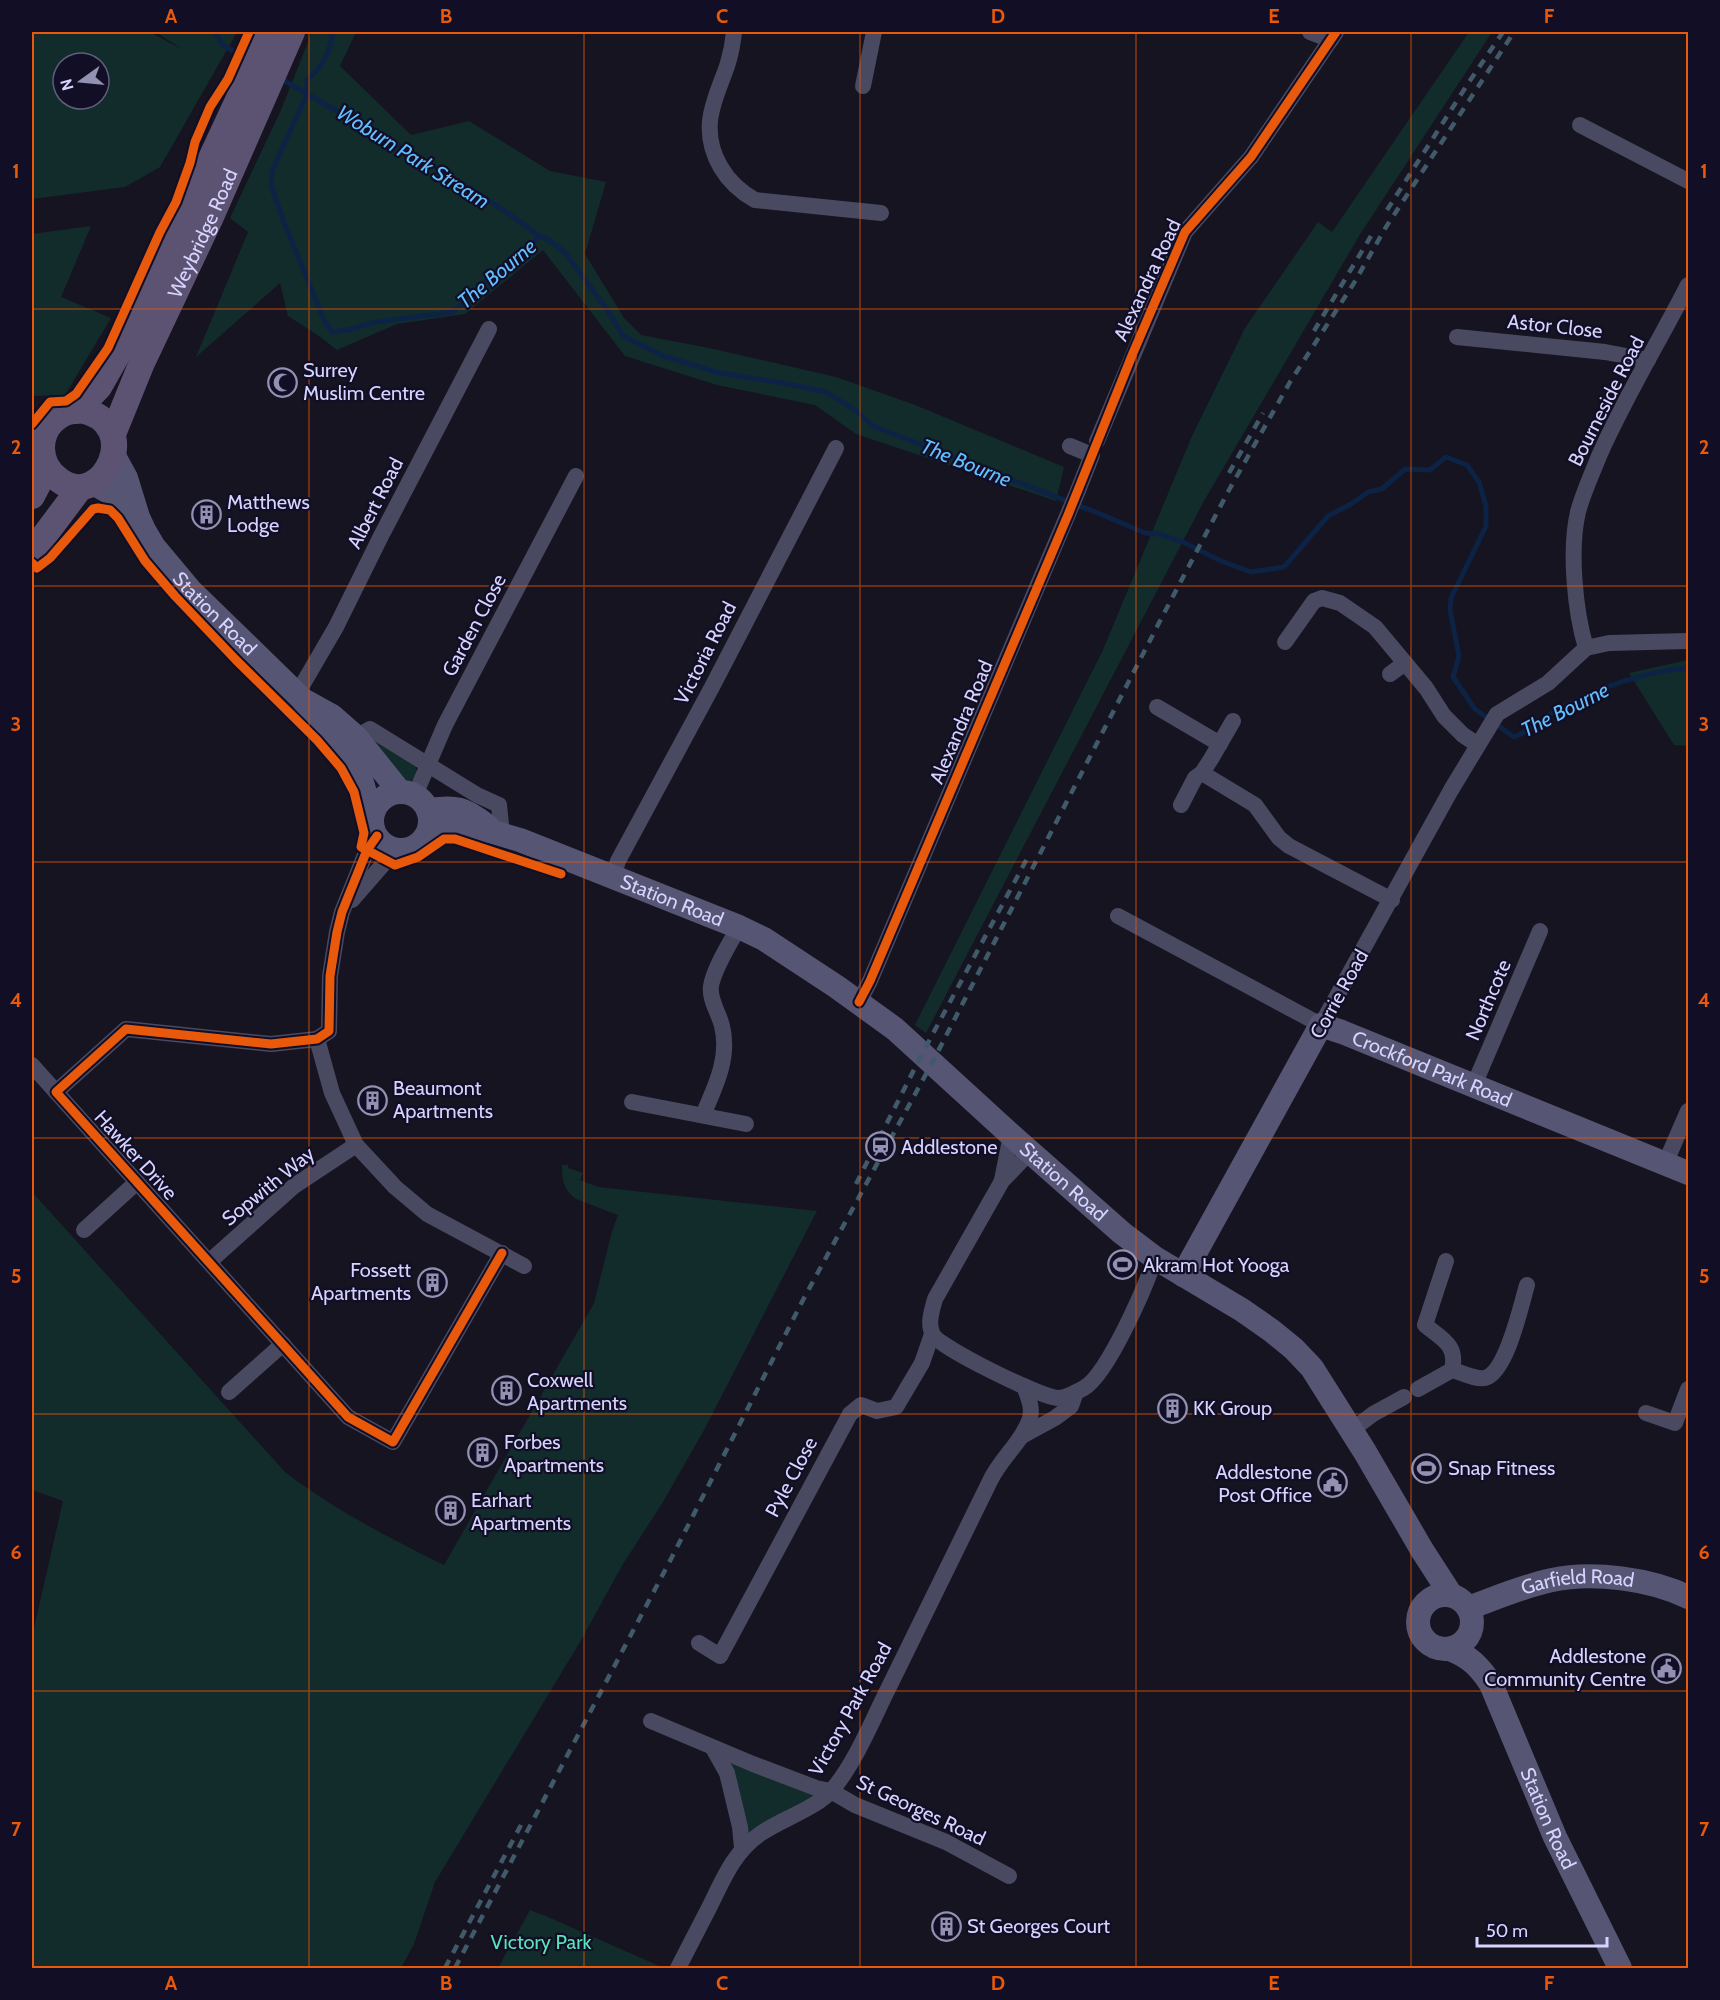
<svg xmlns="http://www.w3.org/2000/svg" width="1720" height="2000" viewBox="0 0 1720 2000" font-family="Cabin,sans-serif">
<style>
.green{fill:#122c2c;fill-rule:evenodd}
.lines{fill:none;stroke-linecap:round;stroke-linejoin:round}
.stream{stroke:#0c2345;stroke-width:5}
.street{stroke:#494961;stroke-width:16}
.secondary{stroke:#565574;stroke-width:24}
.primary{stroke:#5c5372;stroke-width:26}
.rail{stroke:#415a6a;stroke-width:4.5;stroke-dasharray:9 8;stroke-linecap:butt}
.cycleway-casing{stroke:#110e26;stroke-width:13}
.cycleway{stroke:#e8590c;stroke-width:9}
.grid{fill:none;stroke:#e8590c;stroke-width:1.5;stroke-opacity:0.55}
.labels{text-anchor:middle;stroke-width:4.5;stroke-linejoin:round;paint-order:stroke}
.street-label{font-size:20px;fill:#d6d4ff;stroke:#110e26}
.poi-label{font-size:20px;fill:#d6d4ff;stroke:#110e26;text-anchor:start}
.park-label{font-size:20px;fill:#5ce2ba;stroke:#110e26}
.water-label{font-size:21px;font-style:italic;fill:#62beff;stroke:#110e26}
.neatline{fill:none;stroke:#e8590c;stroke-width:2}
.grid-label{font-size:20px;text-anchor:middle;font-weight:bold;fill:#e8590c}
</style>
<rect width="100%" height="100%" fill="#151420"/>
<!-- green -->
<g class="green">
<path d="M32 32H150L183 50 156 32H237L160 167 125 187 32 199ZM63 63H99V99H63Z"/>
<path d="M312 32H356L340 66 411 135 469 121 550 171 606 182 585 254 624 318 641 335 709 348 836 377 915 405 1064 467 1056 501 856 434 815 405 717 385 625 356 543 250 465 314 397 324 337 350 319 336 288 316 280 283 196 357 248 232 230 218 281 110Z"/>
<path d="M1469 32H1492L1359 236 1204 501 926 1033 915 1025 1103 650 1192 436 1245 328 1318 222 1332 232Z"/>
<path d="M91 226 61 297 111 318 65 395 32 396V234Z"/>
<path d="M1688 660V746L1674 745 1629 673Z"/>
<path d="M374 741 415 765C418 772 414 780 408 784Z"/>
<path d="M562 1165H568V1168L583 1173 580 1180 598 1187 817 1211 704 1430 663 1502 623 1564 580 1642 435 1882 414 1944 401 1968H32V1637L63 1501 32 1490V1192L285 1472C333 1509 389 1538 444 1565L594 1303 612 1231 618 1215 576 1199C563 1189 562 1179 562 1165Z"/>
<path d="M713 1748 831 1791 742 1848Z"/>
<path d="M530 1910 548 1917 664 1968H498Z"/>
</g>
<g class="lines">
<!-- stream -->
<g class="stream">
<path d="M214 32 224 46 233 51"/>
<path d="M333 32C329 55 324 64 307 80V94L272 171 271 185 283 220 325 322 332 332 348 330 376 322 452 312 473 295 484 282 520 258 539 236 549 240 566 254 606 308 623 336 663 356 720 373 783 383 826 392 855 410 873 426 1098 513 1145 533 1159 534 1183 542 1221 561 1251 572 1284 567 1328 516 1351 504 1368 492 1382 489 1405 469 1430 470 1446 457 1467 465 1479 482 1486 506V526L1451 598 1450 610 1459 656 1453 677 1475 709 1514 737C1533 730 1541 719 1557 710 1598 688 1642 672 1688 668"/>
<path d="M285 81C370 132 461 176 539 236"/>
</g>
<!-- street -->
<g class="street">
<path d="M734 32C733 42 731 53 728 63 722 82 712 101 710 121 707 154 726 184 755 200L881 213"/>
<path d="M1310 32 1331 40"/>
<path d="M863 86 874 32"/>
<path d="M1580 125 1688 181"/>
<path d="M1457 337 1605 352 1648 360"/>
<path d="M1097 441 1185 232 1251 157 1336 32"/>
<path d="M1285 642 1314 601 1322 598 1340 603 1375 627 1426 688 1444 716 1463 735 1478 745"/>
<path d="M1586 648C1575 611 1569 550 1578 512 1583 493 1592 474 1599 456 1625 397 1659 342 1688 285"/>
<path d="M1390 674 1405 663"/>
<path d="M297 694 336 627 381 536 489 329"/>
<path d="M1157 707 1220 744"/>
<path d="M349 744 356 737 370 729 477 795 499 805 502 834"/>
<path d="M1202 773 1255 805 1279 838 1289 846 1392 900"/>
<path d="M415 795 445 725 576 476"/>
<path d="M1181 805 1195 778 1202 773 1211 759 1233 721"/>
<path d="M377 836 367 850 342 912 337 932 330 976 329 1031 317 1039 271 1044 126 1029 56 1092 348 1417 393 1442 502 1253"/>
<path d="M613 878 618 861 712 687 836 448"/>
<path d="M352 900 386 861 406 850"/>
<path d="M1118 916 1321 1025 1451 790 1497 714 1548 683 1586 648 1609 643 1688 641"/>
<path d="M859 1002 870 981 1077 493 1092 455 1070 446"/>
<path d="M317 1039 332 1093 356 1145 395 1187 427 1214 524 1266"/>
<path d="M32 1065 56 1092"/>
<path d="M1474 1085 1540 931"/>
<path d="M632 1102 746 1124"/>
<path d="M703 1115C715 1087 730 1058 722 1026 719 1013 709 1000 711 986 714 968 730 943 739 927"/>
<path d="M1030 1152 1002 1181 935 1299C932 1310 927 1324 933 1335 941 1348 1042 1398 1058 1398 1065 1398 1077 1392 1084 1388 1108 1374 1146 1286 1155 1258"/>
<path d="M1665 1164 1688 1111"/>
<path d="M1002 1180 1011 1135"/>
<path d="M84 1230 137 1182"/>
<path d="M1446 1261 1425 1325C1442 1339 1458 1345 1452 1370 1461 1372 1475 1380 1485 1378 1507 1372 1521 1305 1527 1285"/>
<path d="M209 1262 294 1186 356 1145"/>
<path d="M1418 1389 1452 1370"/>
<path d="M229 1392 283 1344"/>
<path d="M1646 1413 1675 1423 1688 1389"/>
<path d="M1352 1430 1373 1414 1404 1397"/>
<path d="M1022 1436 1055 1418 1071 1406 1076 1392"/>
<path d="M699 1643 720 1656 850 1414 861 1405 877 1411 896 1407 922 1363 932 1334"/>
<path d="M651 1721 753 1764 816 1788 831 1791 855 1805 946 1842 1009 1876"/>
<path d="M713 1748 727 1773 740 1827 742 1848"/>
<path d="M678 1968C689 1947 700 1925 711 1904 724 1877 735 1851 760 1834 781 1819 816 1809 833 1789 856 1761 872 1721 888 1689 922 1620 955 1551 990 1481 1000 1459 1021 1443 1029 1421 1034 1409 1028 1397 1024 1386"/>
</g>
<!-- secondary -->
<g class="secondary">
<path id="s1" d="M114 456 126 478 138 517 144 530 154 547 190 590 303 700 332 716 356 737 400 792"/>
<path d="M93 483 123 500 136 515"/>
<path d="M304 701 320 729 356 766 362 782 372 818"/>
<circle cx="401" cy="821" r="29"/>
<path d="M428 810C457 807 463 807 487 826"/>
<path id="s2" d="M426 836 444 826H463L493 832 520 840 739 927 764 939 837 987 895 1029 1011 1135 1122 1233 1155 1258 1242 1310 1272 1331 1294 1349 1312 1368 1365 1452 1422 1550 1451 1595"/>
<path id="s3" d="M1183 1275 1321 1025 1342 1032 1688 1173"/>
<circle cx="1445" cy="1622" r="27"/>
<path id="s4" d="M1468 1608C1496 1598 1523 1586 1552 1580 1593 1571 1651 1579 1688 1597"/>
<path id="s5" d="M1450 1649C1470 1657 1479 1666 1491 1684L1555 1837 1620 1968"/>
</g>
<!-- primary -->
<g class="primary">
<path d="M80 410C146 422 103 513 59 480 48 472 42 462 42 448 42 426 58 411 80 410Z"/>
<path d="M76 411 99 387 128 336 226 126 251 72 267 32"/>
<path id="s6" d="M113 434 141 365 210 219 292 32"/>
<path d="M32 496 47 467"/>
<path d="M32 552 80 488"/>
</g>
<!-- rail -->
<g class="rail">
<path d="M1387 210 1469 82 1503 32"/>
<path d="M1314 331 1371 236"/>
<path d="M1229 473 1263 413"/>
<path d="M856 1184 922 1054 1029 855"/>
<path d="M445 1968 521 1825"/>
<path d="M455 1968 672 1557 804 1298 932 1063 1161 619 1229 490 1290 382 1354 283 1386 227 1514 32"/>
</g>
<defs>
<g id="cycleway">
<path d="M32 424 50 402 66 401 76 394 108 348 160 232 176 202 190 163 195 142 210 107 228 79 249 32"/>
<path d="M32 563 37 568 50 558 93 509 98 508 110 510 118 518 145 561 175 596 236 660 317 740 341 768 354 792 364 833 361 847 395 865 418 857 444 839H455L561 874"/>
<path d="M377 836 367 850 342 912 337 932 330 976 329 1031 317 1039 271 1044 126 1029 56 1092 348 1417 393 1442 502 1253"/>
<path d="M859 1002 870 981 1068 515 1133 353 1185 232 1251 157 1336 32"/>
</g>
</defs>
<!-- cycleway casing -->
<use href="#cycleway" class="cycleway-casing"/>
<!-- cycleway -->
<use href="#cycleway" class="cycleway"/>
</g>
<!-- grid -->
<path class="grid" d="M309 32V1968M584 32V1968M860 32V1968M1136 32V1968M1411 32V1968M32 309H1688M32 586H1688M32 862H1688M32 1138H1688M32 1414H1688M32 1691H1688"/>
<!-- icons -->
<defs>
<symbol id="mosque-ring" viewBox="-11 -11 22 22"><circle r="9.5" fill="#110e26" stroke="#9291b1" stroke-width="1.5"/><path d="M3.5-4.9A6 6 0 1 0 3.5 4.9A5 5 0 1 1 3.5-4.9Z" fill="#9291b1"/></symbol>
<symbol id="building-ring" viewBox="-11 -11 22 22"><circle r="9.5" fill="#110e26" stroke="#9291b1" stroke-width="1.5"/><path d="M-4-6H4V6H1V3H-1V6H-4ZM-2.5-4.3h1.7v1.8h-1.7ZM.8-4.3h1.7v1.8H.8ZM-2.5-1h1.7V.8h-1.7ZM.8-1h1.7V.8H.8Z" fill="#9291b1"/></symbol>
<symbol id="station-ring" viewBox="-11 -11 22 22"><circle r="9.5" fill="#110e26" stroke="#9291b1" stroke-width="1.5"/><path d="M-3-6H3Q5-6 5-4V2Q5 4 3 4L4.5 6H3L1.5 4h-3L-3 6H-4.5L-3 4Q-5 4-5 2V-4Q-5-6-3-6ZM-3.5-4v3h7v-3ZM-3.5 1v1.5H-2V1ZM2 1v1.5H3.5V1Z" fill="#9291b1"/></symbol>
<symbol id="stadium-ring" viewBox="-11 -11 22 22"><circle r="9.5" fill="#110e26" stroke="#9291b1" stroke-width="1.5"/><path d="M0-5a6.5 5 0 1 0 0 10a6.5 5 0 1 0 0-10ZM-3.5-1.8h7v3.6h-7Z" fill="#9291b1"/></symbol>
<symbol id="civic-ring" viewBox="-11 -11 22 22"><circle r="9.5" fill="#110e26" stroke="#9291b1" stroke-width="1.5"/><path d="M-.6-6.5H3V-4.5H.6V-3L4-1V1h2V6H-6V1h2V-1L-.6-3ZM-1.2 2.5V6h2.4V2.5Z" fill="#9291b1"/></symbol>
</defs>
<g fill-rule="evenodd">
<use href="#mosque-ring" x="266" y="366" width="33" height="33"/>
<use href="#building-ring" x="190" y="498" width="33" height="33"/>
<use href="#building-ring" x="356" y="1084" width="33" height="33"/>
<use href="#station-ring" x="864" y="1130" width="33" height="33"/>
<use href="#stadium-ring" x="1106" y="1248" width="33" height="33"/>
<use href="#building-ring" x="416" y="1266" width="33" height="33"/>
<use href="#building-ring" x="490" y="1374" width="33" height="33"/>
<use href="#building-ring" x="1156" y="1392" width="33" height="33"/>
<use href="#building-ring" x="466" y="1436" width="33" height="33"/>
<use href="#stadium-ring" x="1410" y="1452" width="33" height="33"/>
<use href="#civic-ring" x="1316" y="1466" width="33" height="33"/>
<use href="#building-ring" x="434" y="1494" width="33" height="33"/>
<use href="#civic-ring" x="1650" y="1652" width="33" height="33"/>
<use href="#building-ring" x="930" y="1910" width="33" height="33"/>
</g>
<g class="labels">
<!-- street labels -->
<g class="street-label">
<text dy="7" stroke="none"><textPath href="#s6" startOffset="220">Weybridge Road</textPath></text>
<text transform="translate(1147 280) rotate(-65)" y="7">Alexandra Road</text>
<text transform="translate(1555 326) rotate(6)" y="7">Astor Close</text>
<text transform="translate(1606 401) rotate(-63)" y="7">Bourneside Road</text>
<text transform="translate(375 503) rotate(-63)" y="7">Albert Road</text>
<text dy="7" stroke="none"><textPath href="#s1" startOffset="190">Station Road</textPath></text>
<text transform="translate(474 625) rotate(-62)" y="7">Garden Close</text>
<text transform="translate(705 653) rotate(-63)" y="7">Victoria Road</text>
<text transform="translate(961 722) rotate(-67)" y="7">Alexandra Road</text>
<text dy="7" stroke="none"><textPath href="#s2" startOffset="262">Station Road</textPath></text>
<text transform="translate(1339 994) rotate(-61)" y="7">Corrie Road</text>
<text transform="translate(1488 1000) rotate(-67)" y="7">Northcote</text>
<text dy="7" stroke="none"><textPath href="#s3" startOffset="405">Crockford Park Road</textPath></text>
<text transform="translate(136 1155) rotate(48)" y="7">Hawker Drive</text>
<text dy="7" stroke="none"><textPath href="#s2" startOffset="748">Station Road</textPath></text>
<text transform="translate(268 1186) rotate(-39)" y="7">Sopwith Way</text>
<text transform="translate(791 1477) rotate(-62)" y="7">Pyle Close</text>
<text dy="7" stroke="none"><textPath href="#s4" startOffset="114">Garfield Road</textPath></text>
<text transform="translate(850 1709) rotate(-61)" y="7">Victory Park Road</text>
<text transform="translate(921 1810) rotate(25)" y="7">St Georges Road</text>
<text dy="7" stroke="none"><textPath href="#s5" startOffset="201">Station Road</textPath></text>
</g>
<!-- poi labels -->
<g class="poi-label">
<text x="303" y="377">Surrey<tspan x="303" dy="23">Muslim Centre</tspan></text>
<text x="227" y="509">Matthews<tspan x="227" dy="23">Lodge</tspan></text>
<text x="393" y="1095">Beaumont<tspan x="393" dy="23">Apartments</tspan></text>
<text x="901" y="1154">Addlestone</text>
<text x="1143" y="1272">Akram Hot Yooga</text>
<text x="411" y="1277" text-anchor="end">Fossett<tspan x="411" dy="23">Apartments</tspan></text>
<text x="527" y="1387">Coxwell<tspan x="527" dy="23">Apartments</tspan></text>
<text x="1193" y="1415">KK Group</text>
<text x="504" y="1449">Forbes<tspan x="504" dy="23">Apartments</tspan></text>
<text x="1448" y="1475">Snap Fitness</text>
<text x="1312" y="1479" text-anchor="end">Addlestone<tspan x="1312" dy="23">Post Office</tspan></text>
<text x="471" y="1507">Earhart<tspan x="471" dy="23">Apartments</tspan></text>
<text x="1646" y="1663" text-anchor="end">Addlestone<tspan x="1646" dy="23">Community Centre</tspan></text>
<text x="967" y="1933">St Georges Court</text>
</g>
<!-- park labels -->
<g class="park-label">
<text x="541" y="1949">Victory Park</text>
</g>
<!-- water labels -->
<g class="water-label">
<text transform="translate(413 157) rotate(32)" y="7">Woburn Park Stream</text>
<text transform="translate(497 274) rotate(-40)" y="7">The Bourne</text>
<text transform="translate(966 463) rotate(22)" y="7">The Bourne</text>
<text transform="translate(1565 710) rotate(-27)" y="7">The Bourne</text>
</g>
</g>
<!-- border -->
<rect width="1720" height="2000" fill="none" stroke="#110e26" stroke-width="66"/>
<!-- north arrow -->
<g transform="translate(81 81) rotate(255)"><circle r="28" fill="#110e26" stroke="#605d7d" stroke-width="1.5"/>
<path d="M0-4.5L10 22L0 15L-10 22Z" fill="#9291b1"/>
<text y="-9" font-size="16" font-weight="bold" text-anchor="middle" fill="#d6d4ff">N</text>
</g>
<!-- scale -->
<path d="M1477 1937v9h130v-9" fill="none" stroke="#d6d4ff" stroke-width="3"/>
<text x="1486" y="1937" font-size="18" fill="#d6d4ff" stroke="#110e26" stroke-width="4.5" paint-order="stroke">50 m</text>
<rect x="33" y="33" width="1654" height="1934" class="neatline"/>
<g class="grid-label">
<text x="171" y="23">A</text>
<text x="446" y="23">B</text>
<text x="722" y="23">C</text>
<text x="998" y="23">D</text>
<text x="1274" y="23">E</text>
<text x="1549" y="23">F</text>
<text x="16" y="178">1</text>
<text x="1704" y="178">1</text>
<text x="16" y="454">2</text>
<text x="1704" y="454">2</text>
<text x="16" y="731">3</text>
<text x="1704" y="731">3</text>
<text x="16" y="1007">4</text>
<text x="1704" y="1007">4</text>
<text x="16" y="1283">5</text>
<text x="1704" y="1283">5</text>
<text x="16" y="1559">6</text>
<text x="1704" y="1559">6</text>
<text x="16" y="1836">7</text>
<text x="1704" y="1836">7</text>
<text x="171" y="1990">A</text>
<text x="446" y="1990">B</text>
<text x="722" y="1990">C</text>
<text x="998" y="1990">D</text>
<text x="1274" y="1990">E</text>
<text x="1549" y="1990">F</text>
</g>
</svg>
